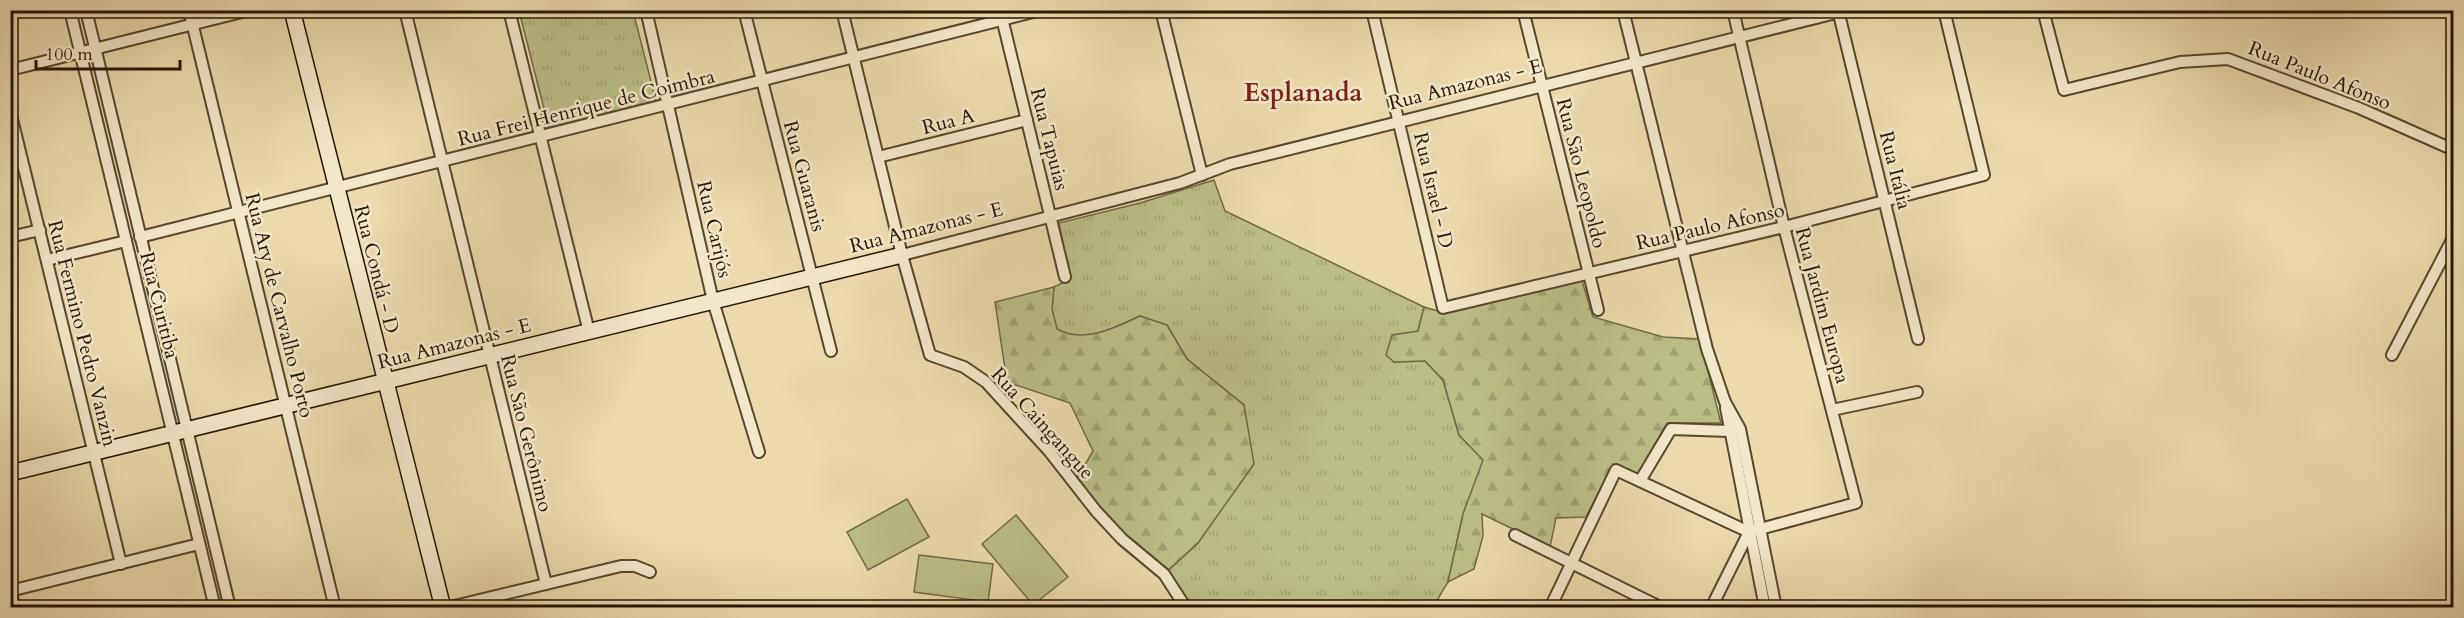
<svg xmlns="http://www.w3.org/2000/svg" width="2464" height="618" viewBox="0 0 2464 618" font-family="Cardo,serif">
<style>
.grass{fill:url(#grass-tufts);stroke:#706a46;stroke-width:1.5}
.forest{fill:url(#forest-firs);stroke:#706a46;stroke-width:1.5}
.park{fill:#bcbe87;stroke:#706a46;stroke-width:1.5}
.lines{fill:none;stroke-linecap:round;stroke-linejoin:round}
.street-casing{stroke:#57482f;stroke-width:14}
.secondary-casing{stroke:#251705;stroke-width:18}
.street{stroke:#f3e7c9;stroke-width:10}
.secondary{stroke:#f3e7c9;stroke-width:15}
.labels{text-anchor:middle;stroke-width:5;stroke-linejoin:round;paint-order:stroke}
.street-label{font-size:20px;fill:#251705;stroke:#f3e7c9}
.district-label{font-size:26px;font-weight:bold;fill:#7a1f14;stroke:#f3e7c9}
</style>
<defs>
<pattern id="grass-tufts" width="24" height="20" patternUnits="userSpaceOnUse" patternTransform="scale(1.5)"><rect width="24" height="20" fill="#bcbe87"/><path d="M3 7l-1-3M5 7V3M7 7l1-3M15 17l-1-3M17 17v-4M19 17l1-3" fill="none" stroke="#a1a373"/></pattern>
<pattern id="forest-firs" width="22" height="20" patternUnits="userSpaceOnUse" patternTransform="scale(1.5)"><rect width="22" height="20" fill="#bcbe87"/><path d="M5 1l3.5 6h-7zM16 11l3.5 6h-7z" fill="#a1a373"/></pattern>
</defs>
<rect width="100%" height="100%" fill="#ecdaac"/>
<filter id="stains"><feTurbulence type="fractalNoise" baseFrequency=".00333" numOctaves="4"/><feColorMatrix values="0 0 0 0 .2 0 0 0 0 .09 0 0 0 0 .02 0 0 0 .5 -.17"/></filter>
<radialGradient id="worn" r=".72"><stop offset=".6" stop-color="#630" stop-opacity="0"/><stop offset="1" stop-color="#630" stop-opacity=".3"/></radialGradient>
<!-- grass -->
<g class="grass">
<path d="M519 11H633L656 101 549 128Z"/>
<path d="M1214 180 1225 211 1424 307 1418 331 1394 362 1425 361 1443 380 1459 435 1484 460 1463 514 1448 582 1433 607H1186L1164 574 1198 543 1224 504 1244 405 1187 359 1167 325 1140 316C1114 328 1085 344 1057 330L1052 309 1054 287 1070 279 1059 223 1140 203Z"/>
</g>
<!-- forest -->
<g class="forest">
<path d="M1582 281 1593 317 1663 337 1700 339 1721 423H1667L1638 475 1613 464 1586 517 1556 518 1550 547 1482 514 1483 536 1474 569 1448 582 1463 514 1483 460 1459 435 1443 380 1425 361 1394 362 1386 355 1392 335 1418 331 1424 307 1445 313Z"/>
<path d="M1054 287 1052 309 1057 329C1084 344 1114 328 1140 316L1167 325 1187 359 1244 405 1254 464 1198 543 1164 574 1122 539 1075 482 1093 451 1070 403 1007 382 995 302Z"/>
</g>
<!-- park -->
<g class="park">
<path d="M907 499 929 537 868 570 847 532Z"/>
<path d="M1016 515 1068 577 1033 605 982 544Z"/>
<path d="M919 555 993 564 988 602 914 592Z"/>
</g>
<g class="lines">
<defs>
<g id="street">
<path d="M70 10 215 608"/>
<path d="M86 10 230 608"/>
<path d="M189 10 335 608"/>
<path d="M405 10 546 584"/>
<path d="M509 10 589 332"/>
<path d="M646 10 713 301 759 452"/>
<path d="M744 10 831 351"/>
<path d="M842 10 902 255 930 355 964 367 986 382 1049 451 1096 511 1122 539 1164 574 1186 608"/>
<path d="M1000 10 1065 277"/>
<path d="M1161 10 1202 175"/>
<path d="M1372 10 1443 308 1784 227 1984 175 1944 10"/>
<path d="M1523 10 1598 310"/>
<path d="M1623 10 1707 349 1725 402 1740 429 1776 608"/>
<path d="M1733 10 1784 227 1856 503 1749 532"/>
<path d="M1838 10 1918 339"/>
<path d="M2043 10 2064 90 2180 62 2228 59 2359 108 2454 150"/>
<path d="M10 70 250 10"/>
<path d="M10 111 121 564"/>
<path d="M878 157 1027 120"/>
<path d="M10 237 40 230"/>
<path d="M140 237 1041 10"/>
<path d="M902 255 1180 183 1230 164 1848 10"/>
<path d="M47 260 126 241"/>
<path d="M2392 355 2454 236"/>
<path d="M1726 408 1765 608"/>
<path d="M1832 410 1917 392"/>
<path d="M1640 481 1671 429 1729 431"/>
<path d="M1515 535 1662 608"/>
<path d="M10 591 199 544"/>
<path d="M10 591 15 608"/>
<path d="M446 608 621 566H635L650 572"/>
<path d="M1550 608 1616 470 1749 532"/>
<path d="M1711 608 1749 532"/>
</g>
<g id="secondary">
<path d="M292 10 443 608"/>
<path d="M10 473 902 255"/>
</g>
</defs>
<!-- street casing -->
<use href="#street" class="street-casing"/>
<!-- secondary casing -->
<use href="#secondary" class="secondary-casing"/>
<!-- street -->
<use href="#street" class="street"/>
<!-- secondary -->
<use href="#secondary" class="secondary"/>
</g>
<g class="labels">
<!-- street labels -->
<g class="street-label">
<text transform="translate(2320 75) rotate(22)" y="7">Rua Paulo Afonso</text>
<text transform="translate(1465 84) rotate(-14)" y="7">Rua Amazonas - E</text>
<text transform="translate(586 107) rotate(-14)" y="7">Rua Frei Henrique de Coimbra</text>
<text transform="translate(948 121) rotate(-14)" y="7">Rua A</text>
<text transform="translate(1050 139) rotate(76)" y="7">Rua Tapuias</text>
<text transform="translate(1896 170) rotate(76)" y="7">Rua Itália</text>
<text transform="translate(1582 173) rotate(76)" y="7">Rua São Leopoldo</text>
<text transform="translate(805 176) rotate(75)" y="7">Rua Guaranis</text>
<text transform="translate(1434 190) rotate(77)" y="7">Rua Israel - D</text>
<text transform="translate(1710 226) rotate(-13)" y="7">Rua Paulo Afonso</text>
<text transform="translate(926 227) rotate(-14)" y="7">Rua Amazonas - E</text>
<text transform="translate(715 229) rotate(77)" y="7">Rua Carijós</text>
<text transform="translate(377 269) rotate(76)" y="7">Rua Condá - D</text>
<text transform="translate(160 305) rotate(76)" y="7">Rua Curitiba</text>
<text transform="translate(280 305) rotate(76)" y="7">Rua Ary de Carvalho Porto</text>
<text transform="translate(1823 305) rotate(75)" y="7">Rua Jardim Europa</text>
<text transform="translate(83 333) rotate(76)" y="7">Rua Fermino Pedro Vanzin</text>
<text transform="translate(454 343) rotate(-14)" y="7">Rua Amazonas - E</text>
<text transform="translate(1043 423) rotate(48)" y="7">Rua Caingangue</text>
<text transform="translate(527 433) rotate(76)" y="7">Rua São Gerônimo</text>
</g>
<!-- district labels -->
<g class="district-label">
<text x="1303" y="101">Esplanada</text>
</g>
</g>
<!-- margin -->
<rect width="2464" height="618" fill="none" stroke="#ecdaac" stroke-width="36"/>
<rect x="12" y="12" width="2440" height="594" fill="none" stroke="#251705" stroke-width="3"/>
<rect x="18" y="18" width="2428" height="582" fill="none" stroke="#251705" stroke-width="1.5"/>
<!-- scale -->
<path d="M36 60v9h144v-9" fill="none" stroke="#251705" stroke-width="3"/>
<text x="45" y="60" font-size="18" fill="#251705" stroke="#f3e7c9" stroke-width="4.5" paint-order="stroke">100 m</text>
<rect width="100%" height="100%" filter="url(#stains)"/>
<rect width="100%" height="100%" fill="url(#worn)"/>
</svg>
